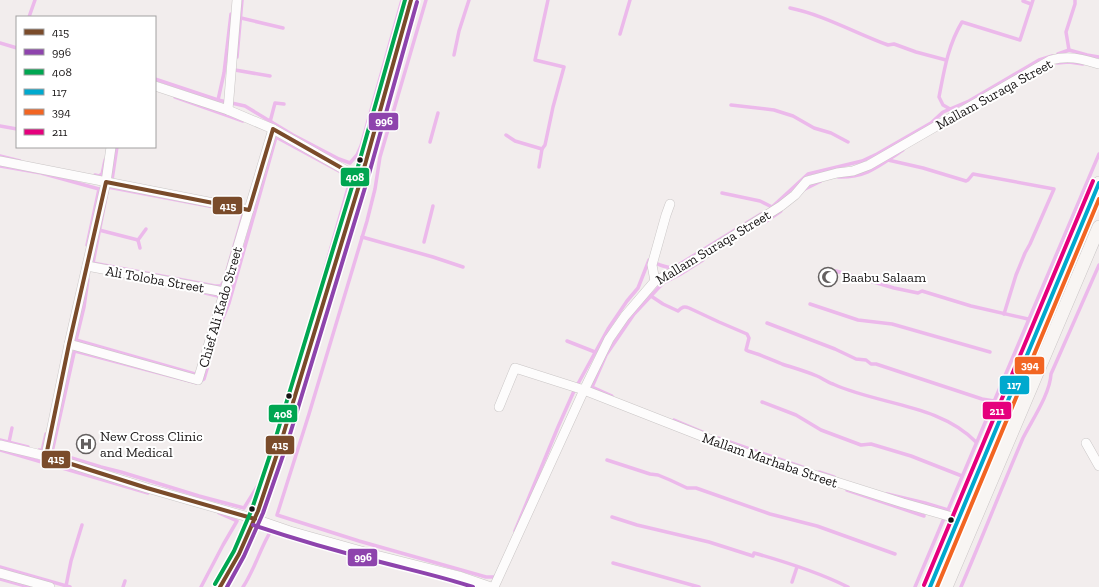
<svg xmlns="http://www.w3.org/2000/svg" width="1099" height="587" viewBox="0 0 1099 587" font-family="'Zilla Slab',serif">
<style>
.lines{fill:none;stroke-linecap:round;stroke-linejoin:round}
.stream{stroke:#ecb9eb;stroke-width:3.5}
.minor-casing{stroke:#cac6c6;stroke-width:10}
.tertiary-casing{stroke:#cac6c6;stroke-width:12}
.secondary-casing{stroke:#cac6c6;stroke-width:14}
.minor{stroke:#fdfcfc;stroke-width:9}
.tertiary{stroke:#fdfcfc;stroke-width:11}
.secondary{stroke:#f8f5f3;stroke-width:13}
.bus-1-casing{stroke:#fff;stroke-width:7}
.bus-2-casing{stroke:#fff;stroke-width:7}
.bus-3-casing{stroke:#fff;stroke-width:7}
.bus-4-casing{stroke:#fff;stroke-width:7}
.bus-5-casing{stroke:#fff;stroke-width:7}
.bus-6-casing{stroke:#fff;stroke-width:7}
.bus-1{stroke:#7a4b2a;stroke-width:4}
.bus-2{stroke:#8e44ad;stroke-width:4}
.bus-3{stroke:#00a651;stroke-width:4}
.bus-4{stroke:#00a9ce;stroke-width:4}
.bus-5{stroke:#f26522;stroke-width:4}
.bus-6{stroke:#e5007d;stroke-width:4}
.bus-dot{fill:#171414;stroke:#fff;stroke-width:1.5}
.labels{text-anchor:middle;stroke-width:4;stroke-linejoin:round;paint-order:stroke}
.street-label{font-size:14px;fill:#171414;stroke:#fff}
.poi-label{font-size:14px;fill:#171414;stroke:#fff;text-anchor:start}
.line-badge{stroke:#fff;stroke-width:1.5}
.badge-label{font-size:11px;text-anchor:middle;font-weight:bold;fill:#fff}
</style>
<rect width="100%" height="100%" fill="#f2eded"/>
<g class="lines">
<!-- stream -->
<g class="stream">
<path d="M426 0 380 157 375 189 367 221 309 414 277 515 359 541 486 577H495L496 575"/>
<path d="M1023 1 1031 4"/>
<path d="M790 8C824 15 855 33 888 45L894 44 916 52 946 60"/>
<path d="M29 17 35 0"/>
<path d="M241 18 283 28"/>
<path d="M620 34 630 0"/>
<path d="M0 43 17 48"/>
<path d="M1069 50 1066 32 1075 4V0"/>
<path d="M1058 54 1069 50 1087 55 1099 57"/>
<path d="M454 55 459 31 469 0"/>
<path d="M237 57 242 0"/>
<path d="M1057 63 1069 62 1083 64"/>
<path d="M235 70 270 76"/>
<path d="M155 79 218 100 245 106 293 135 339 159 350 163 357 155 361 146 402 0"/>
<path d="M175 97 243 121"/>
<path d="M218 100 224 73 231 14"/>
<path d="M731 105 774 110 793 116 814 128 831 133 848 142"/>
<path d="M950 109 943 105 939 97C944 71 948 45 962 22L1020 40 1033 0"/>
<path d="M270 122 275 103 284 104"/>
<path d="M0 126 17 129"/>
<path d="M506 135 515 141 542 149"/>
<path d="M276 137 350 177V181L268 469 244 508 199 496 121 472 101 467 52 452 74 353 75 351 197 383 204 379 220 325 229 303Z"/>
<path d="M430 142 438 113"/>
<path d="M0 156 20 161"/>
<path d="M888 160 923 168 966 181 968 180 973 174 1054 189 1030 244 1025 253 1016 275 1004 314"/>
<path d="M0 166 41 173 99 189 87 245"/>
<path d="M539 167 542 149 545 145 553 107 564 67 535 60 548 0"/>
<path d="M95 175 99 176 102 174 105 160"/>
<path d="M838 177C867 178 880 165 903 150"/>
<path d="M115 181 112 180 117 147"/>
<path d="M108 187 219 208 241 212 243 215 224 281 221 286H215L93 263Z"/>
<path d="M803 190 821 181"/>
<path d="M722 193 760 201 772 207"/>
<path d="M771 208 808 174 862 161 877 154 931 123 943 112 969 101 1039 60 1052 56"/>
<path d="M765 222 781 211"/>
<path d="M99 230 138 240"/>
<path d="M362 237 433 257 463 267"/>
<path d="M138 240 146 229"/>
<path d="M138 240 140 248"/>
<path d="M424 242 433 206"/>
<path d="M653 262C660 265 668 269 675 267L761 214"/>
<path d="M836 271 894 288 918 293 922 291 971 306 1028 319"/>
<path d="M88 279 84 307 76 340 195 374"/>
<path d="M205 293 218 296 219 299"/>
<path d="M651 296 663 304 678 311C682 307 684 306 689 308L719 322 747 334 749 338 746 350 748 351C759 354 770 359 782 364 794 368 805 371 817 376 822 378 827 382 833 384 879 405 939 404 976 442"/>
<path d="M810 304 858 320 892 324 990 352"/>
<path d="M767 323 835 349 856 359 866 360 871 364H876L982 399 994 401"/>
<path d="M567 341 595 352"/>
<path d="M612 396 592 387 606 355 634 314 663 283 679 275 703 260"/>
<path d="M762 402 796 415 821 430 861 445 871 444 911 456 962 476"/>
<path d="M674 420 705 433"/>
<path d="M718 438 805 468"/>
<path d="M0 440 28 447"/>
<path d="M9 442 12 428"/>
<path d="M0 450 148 493"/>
<path d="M39 450 42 451 46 434"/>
<path d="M607 460 650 474 658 475 670 480 687 488H696L770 514 817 526 895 554"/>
<path d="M819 472 834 477"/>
<path d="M847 490 924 516"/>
<path d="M887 494 925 503 948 510"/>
<path d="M948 510 1099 154"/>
<path d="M612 517 637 525 709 542 753 556 754 553C786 562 818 572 848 587"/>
<path d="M515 531 558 427 574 391 608 329 627 301 638 288 649 260"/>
<path d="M297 537 312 541"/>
<path d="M613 563 699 587"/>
<path d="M0 567 70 587"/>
<path d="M0 579 29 587"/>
<path d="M792 582 797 567"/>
<path d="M66 586 71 561 82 525"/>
<path d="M123 587 125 581"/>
<path d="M201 587 223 545 237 521 219 513"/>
<path d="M243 587C255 569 260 548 272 529L276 531"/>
<path d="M915 587 945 516"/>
<path d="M961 587C982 538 1002 487 1023 438 1032 420 1050 394 1051 374L1099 265"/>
</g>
<defs>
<g id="minor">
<path d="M155 86 228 110 273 129 361 179"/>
<path d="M228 110 237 0"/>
<path d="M0 161 249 210"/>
<path d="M87 266 224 292"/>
<path d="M655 281 652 265 666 215 670 204"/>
<path d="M69 344 198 380 273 129"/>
<path d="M499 407 515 368 584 390 745 453 903 503 959 519"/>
<path d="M1086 443 1099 466"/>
<path d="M0 445 46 456 147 488 255 519 290 531 372 554 459 576 491 587"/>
<path d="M46 456 69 344 106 182 111 147"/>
<path d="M0 573 50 587"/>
<path d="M494 587 584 390 609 339 625 316 655 281 689 264 781 206 795 195 807 181 837 173 853 171 869 165 1051 60C1069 55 1081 59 1099 64"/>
</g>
<path id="tertiary" d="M220 587 239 554 258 511 281 442 361 179 411 0"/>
<g id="secondary">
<path d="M930 587 1099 183"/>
<path d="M946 587 1099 227"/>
</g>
</defs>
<!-- minor casing -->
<use href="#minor" class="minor-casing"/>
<!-- tertiary casing -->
<use href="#tertiary" class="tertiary-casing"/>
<!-- secondary casing -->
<use href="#secondary" class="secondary-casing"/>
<!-- minor -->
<use href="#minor" class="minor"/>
<!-- tertiary -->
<use href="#tertiary" class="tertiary"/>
<!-- secondary -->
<use href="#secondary" class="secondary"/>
<defs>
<g id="bus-1">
<path d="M255 519 147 488 46 456 69 344 106 182 249 210 273 129 361 179"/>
<path d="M220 587 239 554 258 511 281 442 361 179 411 0"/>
</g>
<g id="bus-2">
<path d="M253 525C292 538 332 550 373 560 406 569 440 576 473 587"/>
<path d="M227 587 244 556 263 513 287 444 367 181 417 2"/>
</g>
<path id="bus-3" d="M215 584 234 551 252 509 275 440 355 177 405 0"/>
<path id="bus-4" d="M930 587 1099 183"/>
<path id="bus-5" d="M937 587 1099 199"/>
<path id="bus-6" d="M924 585 1093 181"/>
</defs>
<!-- bus-1 casing -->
<use href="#bus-1" class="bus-1-casing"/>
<!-- bus-2 casing -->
<use href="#bus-2" class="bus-2-casing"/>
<!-- bus-3 casing -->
<use href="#bus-3" class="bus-3-casing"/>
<!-- bus-4 casing -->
<use href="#bus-4" class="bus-4-casing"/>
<!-- bus-5 casing -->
<use href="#bus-5" class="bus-5-casing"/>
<!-- bus-6 casing -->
<use href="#bus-6" class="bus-6-casing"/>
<!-- bus-1 -->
<use href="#bus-1" class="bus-1"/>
<!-- bus-2 -->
<use href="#bus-2" class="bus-2"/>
<!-- bus-3 -->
<use href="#bus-3" class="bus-3"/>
<!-- bus-4 -->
<use href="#bus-4" class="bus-4"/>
<!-- bus-5 -->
<use href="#bus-5" class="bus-5"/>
<!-- bus-6 -->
<use href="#bus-6" class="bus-6"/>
</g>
<!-- icons -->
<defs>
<symbol id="mosque-ring" viewBox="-11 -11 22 22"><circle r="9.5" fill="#fff" stroke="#646060" stroke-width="1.5"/><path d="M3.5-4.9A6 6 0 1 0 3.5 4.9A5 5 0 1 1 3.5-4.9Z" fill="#646060"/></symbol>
<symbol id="hospital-ring" viewBox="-11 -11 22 22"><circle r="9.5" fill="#fff" stroke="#646060" stroke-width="1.5"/><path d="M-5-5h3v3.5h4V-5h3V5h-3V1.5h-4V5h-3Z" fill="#646060"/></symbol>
</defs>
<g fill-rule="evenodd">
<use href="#mosque-ring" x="817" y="266" width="22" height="22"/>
<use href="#hospital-ring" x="75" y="433" width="22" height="22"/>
</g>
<!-- markers -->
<g class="bus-dot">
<circle cx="360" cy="160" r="3.5"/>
<circle cx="289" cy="396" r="3.5"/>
<circle cx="252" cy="509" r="3.5"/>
<circle cx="951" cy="520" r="3.5"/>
</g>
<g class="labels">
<!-- street labels -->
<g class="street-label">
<text transform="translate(994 94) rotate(-29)" y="5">Mallam Suraqa Street</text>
<text transform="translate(713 247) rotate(-31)" y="5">Mallam Suraqa Street</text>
<text transform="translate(155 279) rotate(10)" y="5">Ali Toloba Street</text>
<text transform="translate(220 307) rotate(-74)" y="5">Chief Ali Kado Street</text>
<text transform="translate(770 460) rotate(19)" y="5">Mallam Marhaba Street</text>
</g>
<!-- poi labels -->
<g class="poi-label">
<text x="842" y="282">Baabu Salaam</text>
<text x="100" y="441">New Cross Clinic<tspan x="100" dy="16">and Medical</tspan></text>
</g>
</g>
<g class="line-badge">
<rect x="368" y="112" width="31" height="19" rx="4" fill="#8e44ad"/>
<rect x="340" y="167" width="30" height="20" rx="4" fill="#00a651"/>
<rect x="212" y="196" width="31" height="19" rx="4" fill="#7a4b2a"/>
<rect x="1014" y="356" width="31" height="19" rx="4" fill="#f26522"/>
<rect x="999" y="375" width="31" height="20" rx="4" fill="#00a9ce"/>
<rect x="982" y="401" width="30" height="19" rx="4" fill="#e5007d"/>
<rect x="268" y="404" width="30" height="19" rx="4" fill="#00a651"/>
<rect x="265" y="435" width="30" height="20" rx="4" fill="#7a4b2a"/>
<rect x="41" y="450" width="30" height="19" rx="4" fill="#7a4b2a"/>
<rect x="347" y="548" width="31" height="19" rx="4" fill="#8e44ad"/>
</g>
<g class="badge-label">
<text x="384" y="125">996</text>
<text x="355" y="181">408</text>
<text x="228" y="210">415</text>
<text x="1030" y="369">394</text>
<text x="1014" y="389">117</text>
<text x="997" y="415">211</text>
<text x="283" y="418">408</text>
<text x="280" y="449">415</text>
<text x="56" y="463">415</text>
<text x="363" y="561">996</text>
</g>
<!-- legend -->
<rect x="16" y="16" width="140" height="132" fill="#ffffff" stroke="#a2a1a1"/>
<rect x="24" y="29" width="20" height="6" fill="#7a4b2a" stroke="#a2a1a1"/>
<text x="52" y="36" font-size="12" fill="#171414">415</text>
<rect x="24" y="49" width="20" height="6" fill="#8e44ad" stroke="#a2a1a1"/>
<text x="52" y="56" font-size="12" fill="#171414">996</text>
<rect x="24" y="69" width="20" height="6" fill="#00a651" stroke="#a2a1a1"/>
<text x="52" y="76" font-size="12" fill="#171414">408</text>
<rect x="24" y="89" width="20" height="6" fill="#00a9ce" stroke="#a2a1a1"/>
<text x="52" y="96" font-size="12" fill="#171414">117</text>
<rect x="24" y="109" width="20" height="6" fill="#f26522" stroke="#a2a1a1"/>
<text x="52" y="116" font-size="12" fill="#171414">394</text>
<rect x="24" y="129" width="20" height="6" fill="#e5007d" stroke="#a2a1a1"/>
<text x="52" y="136" font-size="12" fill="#171414">211</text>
</svg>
